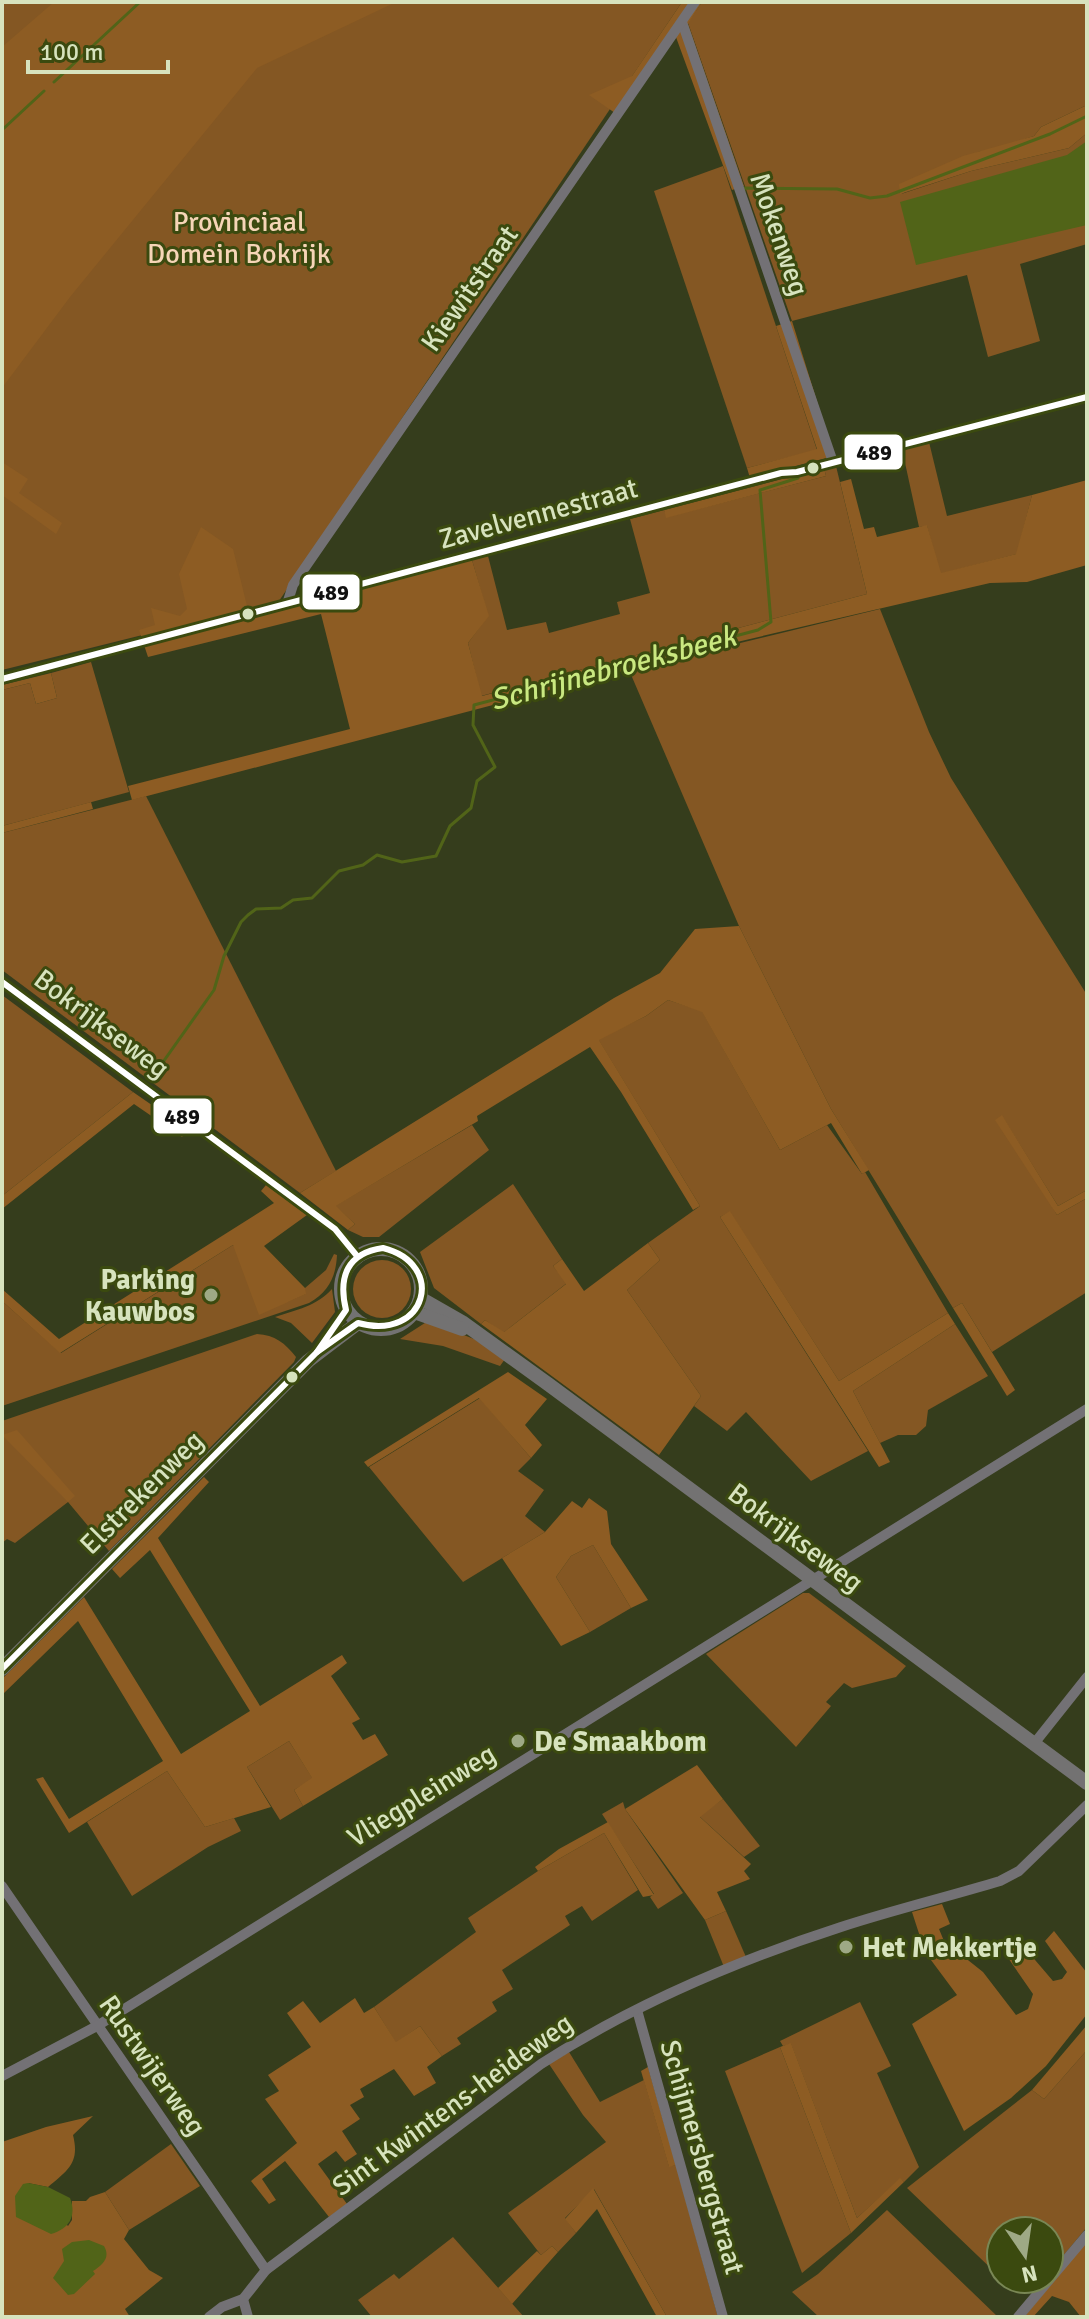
<svg xmlns="http://www.w3.org/2000/svg" width="1089" height="2319" viewBox="0 0 1089 2319" font-family="Signika,sans-serif">
<style>
.green{fill:#845723}
.forest{fill:#8d5c23}
.water{fill:#516418}
.lines{fill:none;stroke-linecap:round;stroke-linejoin:round}
.stream{stroke:#516418;stroke-width:3}
.street{stroke:#737175;stroke-width:10}
.secondary{stroke:#737272;stroke-width:14}
.bus-1-casing{stroke:#3b4a0f;stroke-width:12}
.bus-1{stroke:#fff;stroke-width:6}
.bus-dot{fill:#d7e3be;stroke:#3b4a0f;stroke-width:3}
.poi-dot{fill:#9ea985;stroke:#3b4a0f;stroke-width:3}
.labels{text-anchor:middle;stroke-width:6;stroke-linejoin:round;paint-order:stroke}
.park-label{font-size:28px;fill:#f6d5b7;stroke:#3b4a0f}
.street-label{font-size:28px;fill:#d7e3be;stroke:#3b4a0f}
.poi-label{font-size:28px;font-weight:bold;fill:#d7e3be;stroke:#3b4a0f;text-anchor:start}
.water-label{font-size:30px;font-style:italic;fill:#c9e880;stroke:#3b4a0f}
.line-badge{stroke:#3b4a0f;stroke-width:3}
.pale-badge-label{font-size:22px;text-anchor:middle;font-weight:bold;fill:#111}
</style>
<rect width="100%" height="100%" fill="#353d1c"/>
<!-- green -->
<g class="green">
<path d="M2 2H682L279 601 2 670Z"/>
<path d="M702 2H1087V105L1041 127 1034 136 992 150 978 152 901 194 971 171 1069 148 1087 133V244L1020 264 1040 341 988 357 967 275 792 321 688 23Z"/>
<path d="M723 166 817 450 747 468 654 191Z"/>
<path d="M929 442 947 516 1032 495 1017 554 940 574 927 526 919 527 902 449Z"/>
<path d="M836 466 867 594 481 696 468 643 488 616 472 560 488 556 507 630 546 622 549 633 620 614 617 602 650 593 630 519 664 510 667 517 826 476 824 468Z"/>
<path d="M880 609 929 732 951 778 1087 995V1190L1058 1206 1002 1116 1057 1215 1087 1198V1292L992 1352 962 1303 953 1308 831 1109 739 926 629 670Z"/>
<path d="M91 662 129 792 2 826V690L30 683 36 704 57 698 51 673Z"/>
<path d="M146 796 336 1171 300 1193 2 970V833Z"/>
<path d="M2 995 133 1092 2 1196Z"/>
<path d="M668 1000 702 1011 780 1150 827 1125 862 1174 865 1172 948 1313 839 1381 730 1212 720 1217 868 1451 811 1481 746 1412 727 1431 694 1406 701 1396 627 1290 660 1260 648 1243 700 1206 598 1039 646 1016Z"/>
<path d="M472 1125 489 1150 379 1237H363L348 1230 355 1224 335 1206Z"/>
<path d="M513 1184 562 1259 553 1266 567 1283 503 1333 485 1320 481 1324 434 1288 420 1252Z"/>
<path d="M233 1245 287 1302 305 1294V1288L326 1270 334 1254 337 1255C336 1276 329 1292 309 1303L2 1406V1301L61 1353Z"/>
<circle cx="382" cy="1289" r="29"/>
<path d="M332 1289 335 1312 312 1343 291 1323 275 1317C296 1310 317 1306 332 1289Z"/>
<path d="M428 1321 474 1339 505 1359 500 1366 443 1346 400 1339Z"/>
<path d="M955 1324 988 1376 928 1410 926 1426 916 1435H898L880 1443 853 1391Z"/>
<path d="M257 1334C275 1335 285 1343 296 1357L294 1362 109 1551 68 1502 15 1543 7 1539 2 1543V1421Z"/>
<path d="M480 1398 531 1458 518 1471 544 1490 525 1516 545 1532 463 1582 369 1467Z"/>
<path d="M593 1545 631 1608 590 1632 556 1577 571 1556Z"/>
<path d="M803 1593H809L906 1666 896 1677 852 1688 844 1683 826 1702 831 1706 796 1747 706 1654Z"/>
<path d="M289 1741 313 1779 294 1790 303 1806 280 1820 247 1767Z"/>
<path d="M167 1771 205 1827 234 1818 241 1831 208 1847 132 1896 87 1822Z"/>
<path d="M723 1799 760 1846 744 1857 699 1816Z"/>
<path d="M623 1802 625 1809 683 1893 658 1909 650 1897 654 1894 602 1814Z"/>
<path d="M604 1833 638 1890 592 1921 582 1906 565 1916 570 1925 502 1970 513 1989 492 2002 497 2011 457 2038 461 2044 442 2056 420 2026 396 2043 374 2007 476 1932 468 1918 538 1871Z"/>
<path d="M726 1911 746 1957 724 1967 705 1920Z"/>
<path d="M860 2002 891 2066 877 2073 919 2167 904 2182 900 2179 857 2218 791 2044 783 2046 780 2041Z"/>
<path d="M780 2047 851 2233 802 2273 725 2071Z"/>
<path d="M1087 2050V2227L1049 2273V2231H1001V2278L907 2188 1032 2090 1044 2099Z"/>
<path d="M569 2052 600 2102 644 2080 669 2166 676 2165 718 2317H667L594 2189 565 2218 576 2233 558 2252 552 2246 541 2255 508 2213 606 2142 583 2115 549 2064Z"/>
<path d="M171 2144 200 2186 129 2230 105 2192Z"/>
<path d="M887 2210 998 2317H819L792 2292 818 2274Z"/>
<path d="M453 2237 524 2317H372L358 2300 394 2274 399 2279Z"/>
</g>
<!-- forest -->
<g class="forest">
<path d="M54 2H396L257 68 70 297 2 388V47Z"/>
<path d="M682 2H702L688 24 744 186 732 190 673 29 615 113 589 95 632 76Z"/>
<path d="M1087 105V133L1069 148 971 171 900 194 899 184 963 156 1034 136 1041 127Z"/>
<path d="M792 321 834 456 750 478 747 468 817 449 776 326Z"/>
<path d="M2 462 28 479 19 493 62 523 56 534 2 495Z"/>
<path d="M824 468 826 476 666 518 664 510Z"/>
<path d="M851 479 864 529 874 527 877 537 927 525 941 573 1016 554 1032 495 1087 480V565L1027 582 990 583 698 651 132 800 128 786 350 729 321 614 148 657 139 630 155 625 151 608 180 616 187 609 179 574 201 527 233 549 248 610 194 624 196 633 472 560 489 616 468 643 482 696 867 594 840 482Z"/>
<path d="M51 673 57 698 36 704 30 683 2 690V685Z"/>
<path d="M91 802 93 809 2 833V826Z"/>
<path d="M739 926 831 1109 869 1170 862 1174 831 1123 780 1150 702 1012 668 1000 646 1016 599 1040 700 1206 693 1210 621 1092 590 1047 477 1116 478 1121 336 1206 355 1224 348 1230 300 1193 614 998 660 973 695 929Z"/>
<path d="M133 1092 188 1130 182 1137 134 1104 2 1209V1196Z"/>
<path d="M1002 1115 1058 1206 1087 1190V1198L1057 1215 995 1120Z"/>
<path d="M266 1185 307 1215 264 1246 305 1288 306 1294 259 1315 233 1245 60 1353 2 1301V1289L59 1339 274 1203 261 1191Z"/>
<path d="M730 1211 839 1381 948 1313 955 1324 853 1391 890 1462 879 1467 720 1217Z"/>
<path d="M648 1243 660 1260 627 1290 701 1396 659 1455 481 1324 485 1320 504 1332 566 1284 553 1266 562 1259 584 1291Z"/>
<path d="M962 1303 1015 1390 1007 1396 953 1308Z"/>
<path d="M508 1372 547 1399 525 1425 542 1445 531 1458 479 1398 368 1467 364 1462Z"/>
<path d="M17 1430 75 1496 68 1502 2 1435Z"/>
<path d="M204 1477 209 1482 158 1538 260 1706 342 1655 347 1663 331 1676 360 1719 352 1723 363 1740 375 1734 388 1755 303 1806 294 1790 312 1778 289 1741 247 1767 271 1807 205 1827 167 1771 69 1833 36 1779 43 1777 69 1819 163 1761 78 1621 2 1695V1679L84 1597 181 1754 250 1711 150 1550 120 1578 112 1569Z"/>
<path d="M589 1498 607 1511 611 1544 648 1600 631 1608 593 1545 571 1556 556 1577 590 1632 561 1646 502 1558 545 1532 572 1501 582 1508Z"/>
<path d="M697 1765 723 1799 700 1817 751 1864 744 1871 750 1879 717 1892 726 1911 705 1920 625 1809Z"/>
<path d="M608 1822 654 1895 643 1897 604 1833 538 1871 535 1867 559 1849Z"/>
<path d="M942 1904 950 1924 939 1929 944 1941 983 1972 1016 2015 1028 2009 1033 1994 1004 1952 1018 1940 1053 1981 1062 1979 1067 1972 1045 1941 1054 1931 1087 1973V2014L1046 2066 1011 2098 964 2131 912 2024 957 1995 925 1952 912 1912Z"/>
<path d="M355 1998 364 2013 374 2007 396 2042 420 2026 442 2056 427 2067 436 2083 414 2096 394 2069 360 2089 364 2097 350 2105 360 2119 342 2131 357 2154 345 2162 336 2151 318 2164 347 2204 329 2217 285 2161 262 2179 276 2200 269 2204 251 2181 297 2143 265 2099 279 2091 268 2075 311 2047 287 2013 303 2001 320 2023Z"/>
<path d="M1087 2025V2050L1044 2099 1032 2090Z"/>
<path d="M791 2043 857 2218 900 2178 904 2182 851 2233 780 2047Z"/>
<path d="M648 2067 676 2165 669 2167 641 2071Z"/>
<path d="M93 2116 73 2135C80 2163 68 2170 48 2187L28 2183 68 2226 72 2220V2201H86L90 2197 105 2192 129 2230 124 2239 149 2270 163 2278 125 2309 130 2317H118L116 2315 113 2317H2V2142L46 2127Z"/>
<path d="M593 2188 667 2317H657L597 2209 576 2233 565 2219Z"/>
<path d="M1087 2241 1085 2276 1087 2283V2317H1081L1069 2302 1052 2296 1033 2317H1024Z"/>
<path d="M552 2246 558 2252 512 2304 498 2288 537 2251 541 2255Z"/>
</g>
<!-- water -->
<g class="water">
<path d="M1087 141V225L916 265 900 202 1067 155Z"/>
<path d="M28 2183 48 2187 70 2198C77 2216 69 2229 51 2234L16 2217 15 2196 23 2184Z"/>
<path d="M89 2240 104 2246C111 2258 102 2265 93 2271L95 2274 74 2294 68 2295 53 2278 64 2261 62 2249 72 2242Z"/>
</g>
<g class="lines">
<!-- stream -->
<g class="stream">
<path d="M54 82 140 2"/>
<path d="M2 130 44 91"/>
<path d="M744 191 743 188 837 189 870 198 887 196 1050 134 1087 116"/>
<path d="M151 1079 214 990 224 956 241 922 248 915 256 909 281 908 293 900 312 898 339 871 363 865 377 855 402 862 436 856 450 826 471 808 477 781 495 767 473 725 474 705 758 630 771 622 760 490 798 478"/>
</g>
<!-- street -->
<g class="street">
<path d="M682 22 833 462"/>
<path d="M287 604 293 585 695 2"/>
<path d="M2 679 781 473 797 472 1087 397"/>
<path d="M2 982 335 1229 357 1256"/>
<path d="M1033 1745 1087 1677"/>
<path d="M2 1886 266 2270"/>
<path d="M637 2010 723 2317"/>
<path d="M2 2076 97 2026 1087 1409"/>
<path d="M243 2299 248 2317"/>
<path d="M209 2317 222 2307 243 2299 266 2270 541 2064C631 2006 739 1960 841 1927 893 1910 947 1897 1000 1881L1019 1871 1087 1805"/>
<path d="M1018 2317 1087 2235"/>
</g>
<!-- secondary -->
<g class="secondary">
<circle cx="381" cy="1289" r="40"/>
<path d="M420 1298 462 1322 548 1384 1087 1783"/>
<path d="M414 1312 462 1329"/>
<path d="M2 1669 308 1361 358 1323"/>
</g>
<defs>
<g id="bus-1">
<path d="M2 679 781 473 797 472 1087 397"/>
<path d="M2 982 335 1229 357 1256"/>
<path d="M383 1248C447 1264 427 1342 358 1323L317 1352 346 1310C338 1277 347 1253 383 1248Z"/>
<path d="M2 1669 317 1352"/>
</g>
</defs>
<!-- bus-1 casing -->
<use href="#bus-1" class="bus-1-casing"/>
<!-- bus-1 -->
<use href="#bus-1" class="bus-1"/>
</g>
<!-- markers -->
<g class="bus-dot">
<circle cx="813" cy="468" r="7"/>
<circle cx="248" cy="614" r="7"/>
<circle cx="292" cy="1377" r="7"/>
</g>
<g class="poi-dot">
<circle cx="211" cy="1295" r="8"/>
<circle cx="518" cy="1741" r="8"/>
<circle cx="846" cy="1947" r="8"/>
</g>
<g class="labels">
<!-- park labels -->
<g class="park-label">
<text x="239" y="231">Provinciaal<tspan x="239" dy="32">Domein Bokrijk</tspan></text>
</g>
<!-- street labels -->
<g class="street-label">
<text transform="translate(780 234) rotate(71)" y="10">Mokenweg</text>
<text transform="translate(469 288) rotate(-55)" y="10">Kiewitstraat</text>
<text transform="translate(538 513) rotate(-15)" y="10">Zavelvennestraat</text>
<text transform="translate(102 1023) rotate(37)" y="10">Bokrijkseweg</text>
<text transform="translate(141 1492) rotate(-45)" y="10">Elstrekenweg</text>
<text transform="translate(796 1537) rotate(37)" y="10">Bokrijkseweg</text>
<text transform="translate(421 1795) rotate(-32)" y="10">Vliegpleinweg</text>
<text transform="translate(153 2065) rotate(55)" y="10">Rustwijerweg</text>
<text transform="translate(452 2104) rotate(-36)" y="10">Sint Kwintens-heideweg</text>
<text transform="translate(703 2157) rotate(74)" y="10">Schijmersbergstraat</text>
</g>
<!-- poi labels -->
<g class="poi-label">
<text x="195" y="1289" text-anchor="end">Parking<tspan x="195" dy="32">Kauwbos</tspan></text>
<text x="534" y="1751">De Smaakbom</text>
<text x="862" y="1957">Het Mekkertje</text>
</g>
<!-- water labels -->
<g class="water-label">
<text transform="translate(613 668) rotate(-15)" y="10">Schrijnebroeksbeek</text>
</g>
</g>
<g class="line-badge">
<rect x="843" y="433" width="61" height="38" rx="8" fill="#fff"/>
<rect x="301" y="573" width="60" height="38" rx="8" fill="#fff"/>
<rect x="152" y="1097" width="61" height="38" rx="8" fill="#fff"/>
</g>
<g class="pale-badge-label">
<text x="874" y="460">489</text>
<text x="331" y="600">489</text>
<text x="182" y="1124">489</text>
</g>
<!-- border -->
<rect width="1089" height="2319" fill="none" stroke="#d7e3be" stroke-width="8"/>
<!-- north arrow -->
<g transform="translate(1025 2255) rotate(167)"><circle r="38" fill="#3b4a0f" stroke="#798755" stroke-width="2"/>
<path d="M0-6L14 30L0 20L-14 30Z" fill="#9ea985"/>
<text y="-12" font-size="22" font-weight="bold" text-anchor="middle" fill="#d7e3be">N</text>
</g>
<!-- scale -->
<path d="M28 60v12h140v-12" fill="none" stroke="#d7e3be" stroke-width="4"/>
<text x="40" y="60" font-size="24" fill="#d7e3be" stroke="#3b4a0f" stroke-width="6" paint-order="stroke">100 m</text>
</svg>
